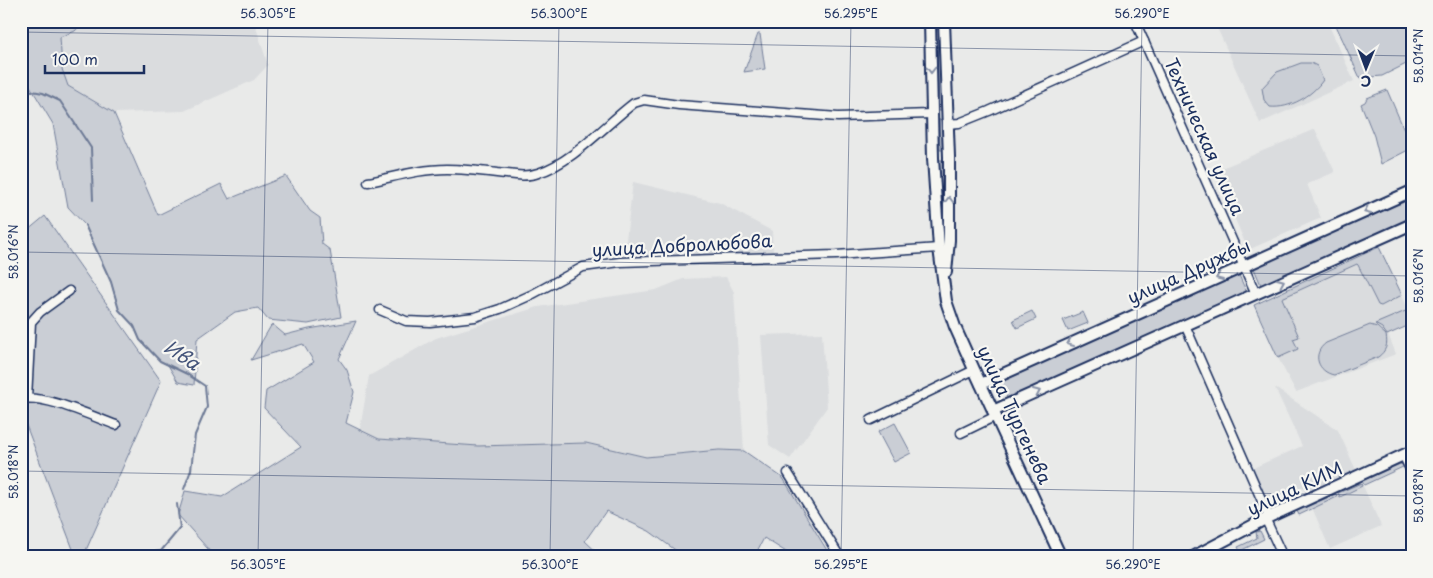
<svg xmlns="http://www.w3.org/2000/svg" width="1433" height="578" viewBox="0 0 1433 578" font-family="'Playpen Sans',sans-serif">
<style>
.built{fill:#dadcde}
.green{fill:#caced5;stroke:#727e9a}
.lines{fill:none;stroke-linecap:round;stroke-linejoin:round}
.stream{stroke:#6c7995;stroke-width:2}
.street-casing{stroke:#1b2f5e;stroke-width:11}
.secondary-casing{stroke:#1b2f5e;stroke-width:14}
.street{stroke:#f6f6f2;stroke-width:8}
.secondary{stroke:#f6f6f2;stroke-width:10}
.oneway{stroke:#8892a8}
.ticks{fill:none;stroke:#1b2f5e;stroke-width:1;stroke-opacity:0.45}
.labels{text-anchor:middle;stroke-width:4.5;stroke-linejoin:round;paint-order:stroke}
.street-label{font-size:18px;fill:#1b2f5e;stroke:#f6f6f2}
.water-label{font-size:19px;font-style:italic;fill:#44547a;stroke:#f6f6f2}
.neatline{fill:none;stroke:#1b2f5e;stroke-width:2}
.ticks-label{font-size:12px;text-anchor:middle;fill:#1b2f5e}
</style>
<rect width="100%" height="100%" fill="#e9eae9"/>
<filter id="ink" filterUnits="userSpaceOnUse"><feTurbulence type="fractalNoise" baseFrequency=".02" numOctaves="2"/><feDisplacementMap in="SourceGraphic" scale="10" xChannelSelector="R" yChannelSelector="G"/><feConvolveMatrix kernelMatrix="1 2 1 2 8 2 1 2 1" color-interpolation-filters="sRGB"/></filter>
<g filter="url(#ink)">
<!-- built -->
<g class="built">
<path d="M84 21H89L101 29 125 21H254L268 65 254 80 184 111 114 113 68 86 62 69 60 37 75 31Z"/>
<path d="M1214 21H1327L1354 81 1260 123Z"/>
<path d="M1315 129 1335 172 1307 184 1321 218 1248 250 1215 171Z"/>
<path d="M633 182 720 203 772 231 773 252 624 256Z"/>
<path d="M1379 247 1412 317V323L1388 334 1396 354 1296 392 1278 358 1254 305Z"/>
<path d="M726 277 734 292 744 451 719 450 646 457 586 443 478 446 379 439 360 429 369 376 436 338 538 307 656 290 683 279Z"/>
<path d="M822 333 827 407 790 459 769 445 761 335Z"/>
<path d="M1275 388 1338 430 1381 526 1330 549 1303 487 1267 503 1251 469 1302 446Z"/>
</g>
<!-- green -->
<g class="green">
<path d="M21 21H84L75 31 60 37 62 69 68 86 114 113 158 215 221 184 229 199 286 176 310 211 320 218 322 244 330 250 341 317 308 324 268 320 258 308 235 312 197 339 194 385 178 382 168 365 160 361 140 340 134 326 119 310 111 282 85 225 68 207 53 124 24 76 21 54Z"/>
<path d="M89 21H125L101 29Z"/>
<path d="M1334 21H1412V61L1382 76 1360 78Z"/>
<path d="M758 34H760L765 69 744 72Z"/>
<path d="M941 38 943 111H939L937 39Z"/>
<path d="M1301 63H1311L1317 66 1323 80C1312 96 1290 109 1270 107L1264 100 1262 88 1277 72Z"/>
<path d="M1387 90 1412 148 1381 164 1374 136 1361 104 1365 102 1367 98Z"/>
<path d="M943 119 944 150H940L939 120Z"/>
<path d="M938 160H942L943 225H939Z"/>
<path d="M1412 195V219L1261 285 1253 266Z"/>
<path d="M45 216 161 381 83 557H76L21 412V236Z"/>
<path d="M1379 247 1402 295 1381 306 1378 305 1358 265 1357 264 1282 298 1299 337 1293 339 1298 349 1278 358 1254 305Z"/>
<path d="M1238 273 1247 293 1008 400 1000 380Z"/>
<path d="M1408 310 1412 319V324L1387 335 1382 328 1375 324Z"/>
<path d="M1032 311 1036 319 1017 328 1013 320Z"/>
<path d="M1083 312 1088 323 1068 331 1063 320Z"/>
<path d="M356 321 339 359 347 370 354 392 346 423 379 439 478 446 586 443 646 457 719 450 744 451 783 478 831 557H794L764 538 754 557H685L649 531 606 511 585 541 602 557H215L178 515 185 491 222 497 301 447 264 408 266 391 314 362 303 344 251 360 272 324 285 335 309 329Z"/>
<path d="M1370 325 1377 327 1386 335C1388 345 1386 351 1378 357L1334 375C1318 372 1311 354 1326 343Z"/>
<path d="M895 423 911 453 894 462 878 432Z"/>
<path d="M1400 464 1405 466 1364 485 1362 481Z"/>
<path d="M1361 483 1362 486 1340 497 1338 493Z"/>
<path d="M1336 494 1337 497 1299 515 1297 511Z"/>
<path d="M1260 531 1264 539 1240 551 1238 547 1257 538 1256 532Z"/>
</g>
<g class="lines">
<!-- stream -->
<g class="stream">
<path d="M21 75 23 84 27 90 43 93 60 101 91 148 93 200"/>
<path d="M85 225 111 282 119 310 134 326 140 340 160 361 187 374 205 386 207 407 195 435 191 470 184 489"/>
<path d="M145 557 148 553 161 551 180 528 177 504"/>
</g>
<defs>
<g id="street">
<path d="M1135 21 1256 294"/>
<path d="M948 124 959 123 989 111 1144 41"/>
<path d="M368 182C394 177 420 169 447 169 463 169 480 171 497 173 510 174 525 178 538 173 572 163 606 124 634 103L644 100 679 105 838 117 931 114"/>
<path d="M380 310 406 321 430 322 475 317 500 309 531 295 583 267 620 262 836 255 939 248"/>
<path d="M1185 325 1269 517"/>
<path d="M27 398 31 322 40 312 69 291"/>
<path d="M21 399C47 395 91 416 116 425"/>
<path d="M871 420 974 370"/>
<path d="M961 433 996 416"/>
<path d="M1403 455 1412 473"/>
<path d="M788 473 840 557"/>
<path d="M1266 520 1283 557"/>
</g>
<g id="secondary">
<path d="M930 21 933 158 939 248 946 301 955 327 977 376 1061 557"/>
<path d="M944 21 949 157V240L946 272"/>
<path d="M981 384 1412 191"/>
<path d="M993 411 1412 224"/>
<path d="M1193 557 1269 517 1412 451"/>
</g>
</defs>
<!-- street casing -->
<use href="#street" class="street-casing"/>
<!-- secondary casing -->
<use href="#secondary" class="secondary-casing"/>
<!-- street -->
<use href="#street" class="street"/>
<!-- secondary -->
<use href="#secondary" class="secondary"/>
</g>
<!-- one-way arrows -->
<defs><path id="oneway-chevron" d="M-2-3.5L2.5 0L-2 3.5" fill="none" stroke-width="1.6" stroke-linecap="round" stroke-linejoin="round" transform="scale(1.25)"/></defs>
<g class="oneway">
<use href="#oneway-chevron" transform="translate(931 70) rotate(90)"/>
<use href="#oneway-chevron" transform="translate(949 200) rotate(-90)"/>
<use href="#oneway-chevron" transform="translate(1367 211) rotate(156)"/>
<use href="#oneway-chevron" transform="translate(1219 277) rotate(156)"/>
<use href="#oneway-chevron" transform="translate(1281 282) rotate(-24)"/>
<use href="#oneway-chevron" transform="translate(1070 343) rotate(156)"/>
<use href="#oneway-chevron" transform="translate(1037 392) rotate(-24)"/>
</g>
</g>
<!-- ticks -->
<path class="ticks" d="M21 32 1412 56M21 252 1412 276M21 471 1412 496M258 557 268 21M550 557 559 21M841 557 851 21M1133 557 1142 21"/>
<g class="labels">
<!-- street labels -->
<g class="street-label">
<text transform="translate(1204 137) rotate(66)" y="6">Техническая улица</text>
<text transform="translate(682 246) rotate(-3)" y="6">улица Добролюбова</text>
<text transform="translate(1189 272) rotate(-24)" y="6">улица Дружбы</text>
<text transform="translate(1014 415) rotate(65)" y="6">улица Тургенева</text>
<text transform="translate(1295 489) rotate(-25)" y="6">улица КИМ</text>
</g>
<!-- water labels -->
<g class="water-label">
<text transform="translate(182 355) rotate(33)" y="7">Ива</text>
</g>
</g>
<!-- margin -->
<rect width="1433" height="578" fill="none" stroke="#f6f6f2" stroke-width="55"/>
<!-- north arrow -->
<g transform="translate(1366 68) rotate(181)" stroke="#f6f6f2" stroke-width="4" paint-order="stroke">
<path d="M0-4L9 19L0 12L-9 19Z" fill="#1b2f5e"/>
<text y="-8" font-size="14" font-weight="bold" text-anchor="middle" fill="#1b2f5e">С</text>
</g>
<!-- scale -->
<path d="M45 65v8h99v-8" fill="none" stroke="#1b2f5e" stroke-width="2.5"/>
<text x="52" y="65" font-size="15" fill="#1b2f5e" stroke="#f6f6f2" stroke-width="4" paint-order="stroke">100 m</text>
<rect x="28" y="28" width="1378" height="522" class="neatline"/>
<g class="ticks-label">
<text x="268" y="18">56.305°E</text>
<text x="559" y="18">56.300°E</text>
<text x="851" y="18">56.295°E</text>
<text x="1142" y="18">56.290°E</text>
<text transform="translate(1419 56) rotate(-90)" y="4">58.014°N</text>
<text transform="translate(14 252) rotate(-90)" y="4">58.016°N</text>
<text transform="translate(1419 276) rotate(-90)" y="4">58.016°N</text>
<text transform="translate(14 472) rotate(-90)" y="4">58.018°N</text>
<text transform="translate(1419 496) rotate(-90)" y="4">58.018°N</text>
<text x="258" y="569">56.305°E</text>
<text x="550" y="569">56.300°E</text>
<text x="841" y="569">56.295°E</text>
<text x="1133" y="569">56.290°E</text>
</g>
</svg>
